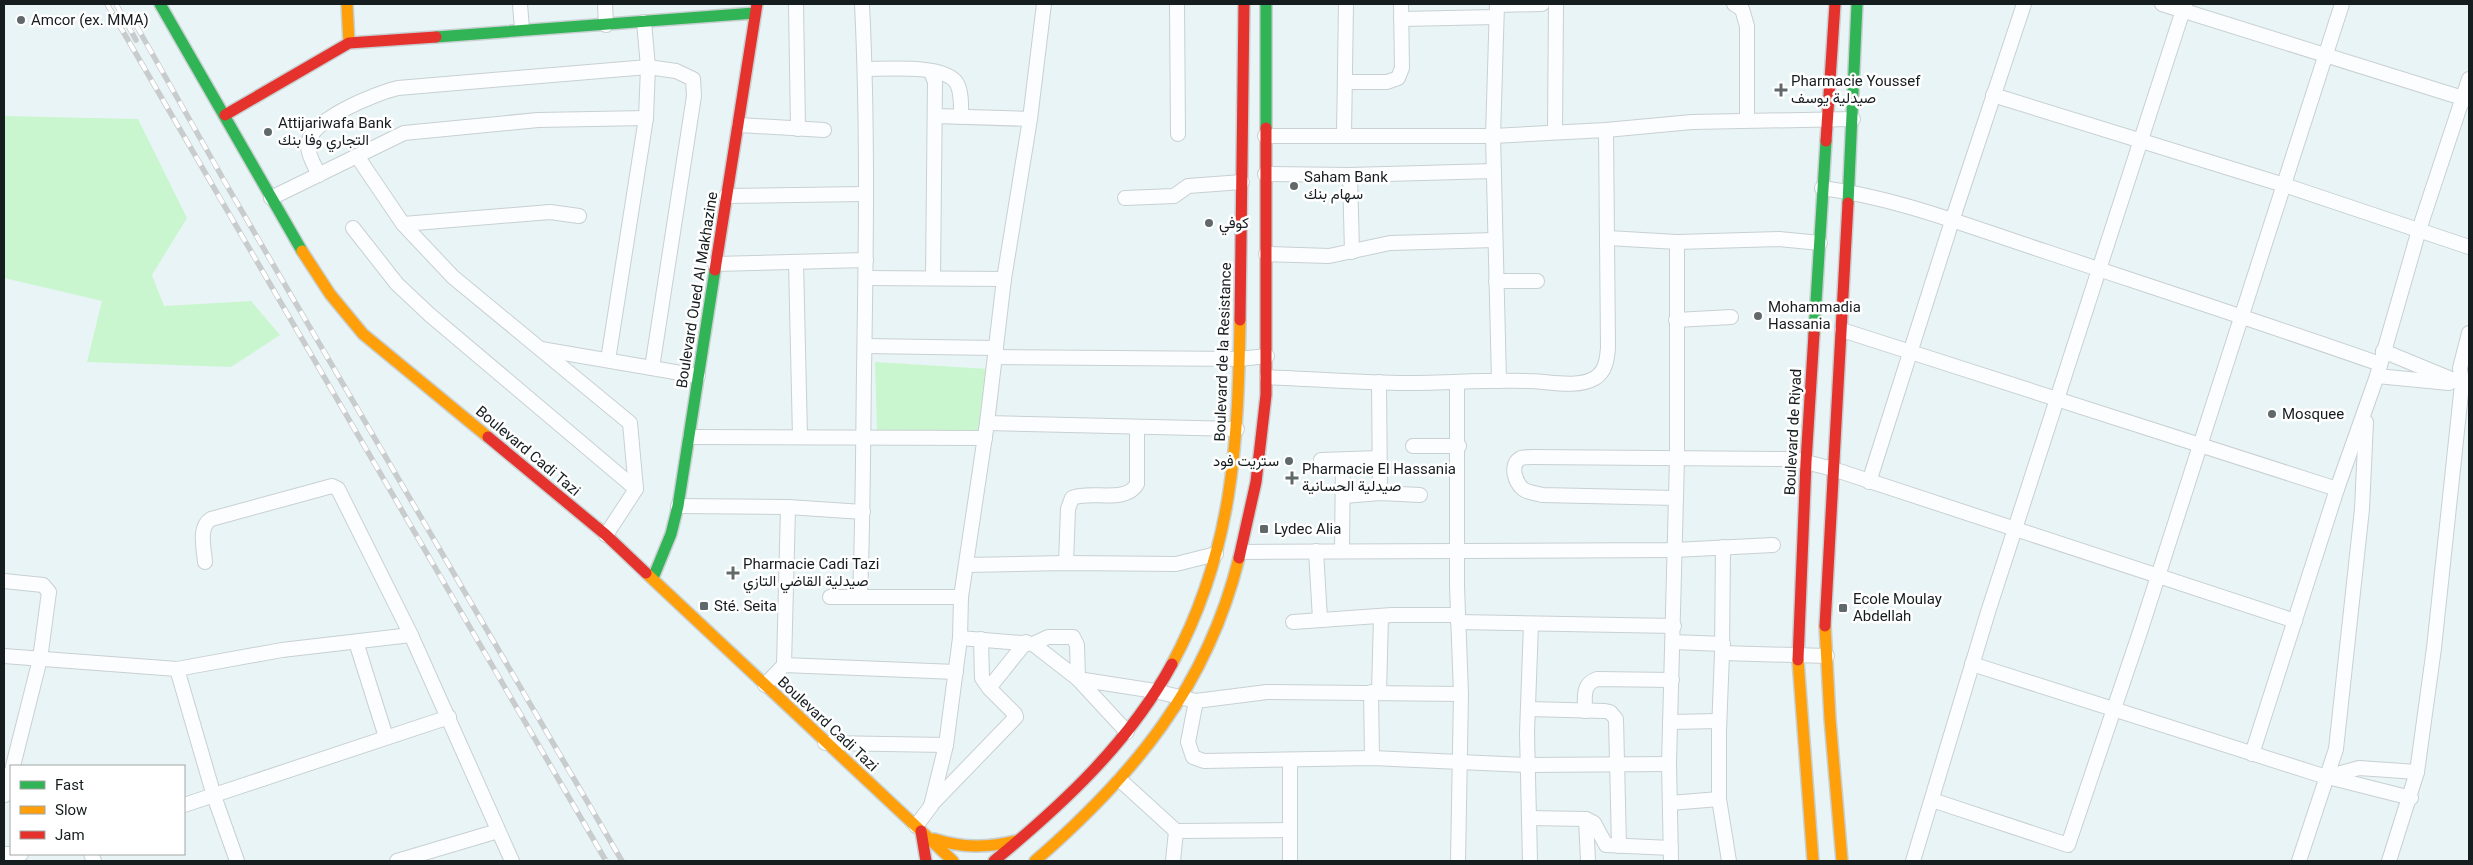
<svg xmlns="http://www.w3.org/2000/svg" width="2473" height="865" viewBox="0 0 2473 865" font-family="Roboto,Vazirmatn,sans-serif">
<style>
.green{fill:#caf6cf}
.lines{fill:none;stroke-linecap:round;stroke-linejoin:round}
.street-casing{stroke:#c8d0d2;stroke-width:16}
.fast-casing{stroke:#c8d0d2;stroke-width:14}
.slow-casing{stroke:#c8d0d2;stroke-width:14}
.jam-casing{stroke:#c8d0d2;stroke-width:14}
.street{stroke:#fcfdfe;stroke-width:14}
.fast{stroke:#30b455;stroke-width:11}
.slow{stroke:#ff9f0a;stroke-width:11}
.jam{stroke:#e5322d;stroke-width:11}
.rail-casing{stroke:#c9cccc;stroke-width:5.5}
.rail{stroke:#fff;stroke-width:4;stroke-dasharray:11;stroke-linecap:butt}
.poi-dot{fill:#60686a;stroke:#fff;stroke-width:2}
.labels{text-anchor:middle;stroke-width:5;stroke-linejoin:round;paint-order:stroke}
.poi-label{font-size:15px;fill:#161d1f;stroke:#fff;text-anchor:start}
.street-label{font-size:15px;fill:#161d1f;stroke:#fff}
</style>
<rect width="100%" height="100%" fill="#e9f4f6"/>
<!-- green -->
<g class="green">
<path d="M4 116 138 119 187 218 152 275 164 306 251 301 280 335 231 367 87 362 102 301 4 278Z"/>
<path d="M875 362 989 369 980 437 877 434Z"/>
</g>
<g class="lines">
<defs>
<g id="street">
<path d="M520 4 522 29"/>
<path d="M605 4 606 25"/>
<path d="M796 4 798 129"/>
<path d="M1177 4 1178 134"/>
<path d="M1497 4 1493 136 1499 381"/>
<path d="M1734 4 1742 9 1747 26V120"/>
<path d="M2162 4 2469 100"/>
<path d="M1497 5 1542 4"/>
<path d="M1401 19 1496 17"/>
<path d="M865 69C886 69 942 64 956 82 962 91 961 106 961 117"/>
<path d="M931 72 935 82 933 278"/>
<path d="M1345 82H1387L1398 78 1402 68 1401 4"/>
<path d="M1993 95 2284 185 2469 247"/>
<path d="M935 116 1030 119"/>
<path d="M739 125 824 130"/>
<path d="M1555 131 1556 4"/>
<path d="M1344 135 1346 4"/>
<path d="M1265 136H1493L1606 130 1692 122 1853 119"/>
<path d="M357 156 403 224 453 277 630 423 636 489 606 535"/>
<path d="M1265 174 1350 175 1494 171"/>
<path d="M319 175C315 166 308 156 308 146 307 120 377 93 398 88L648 67 676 71 693 79 694 96 652 368"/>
<path d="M1350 175 1352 252"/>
<path d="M1822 188C1899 198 1973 228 2047 252 2158 289 2269 325 2380 364"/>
<path d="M726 196 865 194"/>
<path d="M271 198 404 133 538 120 646 118"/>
<path d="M1125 198 1174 196 1188 186 1242 182"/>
<path d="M403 224 550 212 579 216"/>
<path d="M353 228 397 284 430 315 636 489"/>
<path d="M1608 238 1677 242 1779 239 1820 243"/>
<path d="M1266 254 1329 256 1390 243 1495 240"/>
<path d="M796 262 800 437"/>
<path d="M715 264 866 260"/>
<path d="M866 278 1004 279"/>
<path d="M1496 281H1537"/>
<path d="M1676 320 1731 317"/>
<path d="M1842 330 2337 489"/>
<path d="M865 346 996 348"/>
<path d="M541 349 698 376"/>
<path d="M2383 351 2468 386"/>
<path d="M995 357 1239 359 1267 356"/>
<path d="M608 360 646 118 648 67 644 22"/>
<path d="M2377 376 2449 383"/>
<path d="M1267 377C1311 379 1355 382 1399 383 1442 383 1485 380 1528 381 1548 381 1576 389 1595 378 1606 371 1607 359 1608 348L1606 130"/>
<path d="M1379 382 1380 493"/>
<path d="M1457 383V586L1461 694 1458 861"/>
<path d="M987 423 1237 429"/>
<path d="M690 437 985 438"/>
<path d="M1413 446H1459"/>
<path d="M1321 460 1379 458"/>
<path d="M1869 482 1952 221 2024 4"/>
<path d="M1344 496 1380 493 1420 495"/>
<path d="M1676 498 1542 495C1536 493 1528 493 1523 489 1515 482 1509 464 1521 458 1524 457 1530 457 1533 457L1794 459 1833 469 2295 621"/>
<path d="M678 506 788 507 863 512"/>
<path d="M1723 547 1722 653 1719 731V799L1729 861"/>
<path d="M1342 550 1343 460"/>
<path d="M1316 551 1320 619"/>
<path d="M1242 552 1674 550 1773 545"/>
<path d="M205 562C204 548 198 527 211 519L332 486 338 489 411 635 512 861"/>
<path d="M1066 563 1068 509 1072 498C1091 490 1126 504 1137 484V428"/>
<path d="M967 565 1066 563 1176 564 1216 554"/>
<path d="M4 581 43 585 49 592 40 659 13 766"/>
<path d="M860 596C863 521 863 447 864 372 866 249 868 126 862 4"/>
<path d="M830 597H961"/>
<path d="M1293 622 1392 615H1458"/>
<path d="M1458 622 1674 626"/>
<path d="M960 638 1033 644 1078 679 1127 732"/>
<path d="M981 639 982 678 989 688"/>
<path d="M356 642 386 737"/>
<path d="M1673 642 1723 644"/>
<path d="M1033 644 1048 637H1073L1077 645 1078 679"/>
<path d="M1722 653 1827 656"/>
<path d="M4 656 177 669 282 650 411 635"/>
<path d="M1972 664 2320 775 2411 798"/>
<path d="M784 665 788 507"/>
<path d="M177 669 214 796 237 861"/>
<path d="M1078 679 1155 691 1196 701 1267 692 1461 694"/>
<path d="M765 685 784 665 956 672"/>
<path d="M1371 692 1372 758"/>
<path d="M1379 692 1381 616"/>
<path d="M1196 701 1188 742 1193 757 1204 761 1372 758 1528 765 1669 764"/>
<path d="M1528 709 1605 711 1610 712 1616 719 1619 846"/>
<path d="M1585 711C1585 697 1582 684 1597 679L1672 680"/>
<path d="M1670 722 1719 721"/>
<path d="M825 743 946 745"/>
<path d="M2252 754 2337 489 2377 376 2419 230 2469 79"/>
<path d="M1290 760V861"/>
<path d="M2330 776 2359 768 2417 772"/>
<path d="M1120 780 1176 831 1290 830"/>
<path d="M5 795 11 772"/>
<path d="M1932 800 2068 845 2141 629 2342 4"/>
<path d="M1670 803 1719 799"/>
<path d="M184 805 449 717"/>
<path d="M931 805 1016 717 1015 714 989 688 1026 642"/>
<path d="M1529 818 1586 819 1594 823 1606 845 1671 848"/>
<path d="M1586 819 1588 861"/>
<path d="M916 826 931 806 946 745 960 638 961 597 987 423 1004 279 1030 119 1044 4"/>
<path d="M4 854H21"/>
<path d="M91 854 94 861"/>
<path d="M397 861 498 831"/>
<path d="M1173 861 1176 831"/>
<path d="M1530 861 1527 733 1531 624"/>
<path d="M1671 861 1669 764 1677 458V242"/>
<path d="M1913 861 1988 612 2185 4"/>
<path d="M2299 861 2336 749 2362 509 2366 422"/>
<path d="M2389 861 2417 772 2434 648 2462 384 2460 368 2469 333"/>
</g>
<g id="fast">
<path d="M160 4 302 251"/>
<path d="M1266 4V128"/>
<path d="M436 37 755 13"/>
<path d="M1848 203 1857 4"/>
<path d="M1814 334 1826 141"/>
<path d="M653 578 671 534 678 506 715 270"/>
</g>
<g id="slow">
<path d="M347 4 349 43"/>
<path d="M302 251 330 294 363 334 488 437"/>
<path d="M646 573 953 861"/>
<path d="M1825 626 1830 719 1842 861"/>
<path d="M1798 660 1813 861"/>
<path d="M1172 664C1233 551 1238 445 1240 320"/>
<path d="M934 839C963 848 986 848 1015 841"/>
<path d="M1035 861C1134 775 1207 687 1239 558"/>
</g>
<g id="jam">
<path d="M225 115 349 43 436 37"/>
<path d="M1826 141 1835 4"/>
<path d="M715 270 757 4"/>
<path d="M1240 320 1244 4"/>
<path d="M488 437 606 535 646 573"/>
<path d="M1239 558 1256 482 1266 395V128"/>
<path d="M1825 626 1848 203"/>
<path d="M1798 660 1806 462 1814 334"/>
<path d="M921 831 926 861"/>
<path d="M994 861C1063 804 1129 743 1172 664"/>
</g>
</defs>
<!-- street casing -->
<use href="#street" class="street-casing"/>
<!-- fast casing -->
<use href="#fast" class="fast-casing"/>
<!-- slow casing -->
<use href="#slow" class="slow-casing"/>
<!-- jam casing -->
<use href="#jam" class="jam-casing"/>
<!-- street -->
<use href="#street" class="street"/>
<!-- fast -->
<use href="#fast" class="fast"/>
<!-- slow -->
<use href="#slow" class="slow"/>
<!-- jam -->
<use href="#jam" class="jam"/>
<defs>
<g id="rail">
<path d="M107 4 606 861"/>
<path d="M116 4 136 40"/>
<path d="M136 25 226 184 622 861"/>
</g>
</defs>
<!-- rail casing -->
<use href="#rail" class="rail-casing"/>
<!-- rail -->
<use href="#rail" class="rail"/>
</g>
<!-- markers -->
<g class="poi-dot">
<circle cx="21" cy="20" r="5"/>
<path d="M1778.5 82.5h5v5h5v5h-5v5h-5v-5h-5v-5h5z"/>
<circle cx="268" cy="132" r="5"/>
<circle cx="1294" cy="186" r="5"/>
<circle cx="1209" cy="223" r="5"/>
<circle cx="1758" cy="316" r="5"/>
<circle cx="2272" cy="414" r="5"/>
<circle cx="1289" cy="461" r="5"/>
<path d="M1289.5 470.5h5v5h5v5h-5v5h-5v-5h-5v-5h5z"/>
<rect x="1259" y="524" width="10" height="10" rx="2.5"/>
<path d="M730.5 565.5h5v5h5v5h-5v5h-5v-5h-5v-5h5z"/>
<rect x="699" y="601" width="10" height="10" rx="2.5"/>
<rect x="1838" y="603" width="10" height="10" rx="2.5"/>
</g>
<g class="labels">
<!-- poi labels -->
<g class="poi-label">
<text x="31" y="25">Amcor (ex. MMA)</text>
<text x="1791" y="86">Pharmacie Youssef<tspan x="1791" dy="17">صيدلية يوسف</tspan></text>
<text x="278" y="128">Attijariwafa Bank<tspan x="278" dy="17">التجاري وفا بنك</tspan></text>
<text x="1304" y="182">Saham Bank<tspan x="1304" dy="17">سهام بنك</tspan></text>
<text x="1219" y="228">كوفي</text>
<text x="1768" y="312">Mohammadia<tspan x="1768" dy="17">Hassania</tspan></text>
<text x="2282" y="419">Mosquee</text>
<text x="1279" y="466" text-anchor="end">ستريت فود</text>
<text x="1302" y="474">Pharmacie El Hassania<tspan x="1302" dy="17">صيدلية الحسانية</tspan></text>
<text x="1274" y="534">Lydec Alia</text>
<text x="743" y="569">Pharmacie Cadi Tazi<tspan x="743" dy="17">صيدلية القاضي التازي</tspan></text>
<text x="1853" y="604">Ecole Moulay<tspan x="1853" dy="17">Abdellah</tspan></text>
<text x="714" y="611">Sté. Seita</text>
</g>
<!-- street labels -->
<g class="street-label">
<text transform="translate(697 290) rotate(-81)" y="5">Boulevard Oued Al Makhazine</text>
<text transform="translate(1223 352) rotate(-88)" y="5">Boulevard de la Resistance</text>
<text transform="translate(1793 432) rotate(-87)" y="5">Boulevard de Riyad</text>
<text transform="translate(528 451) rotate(40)" y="5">Boulevard Cadi Tazi</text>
<text transform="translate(828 724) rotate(43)" y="5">Boulevard Cadi Tazi</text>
</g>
</g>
<!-- border -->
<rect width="2473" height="865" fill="none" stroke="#161d1f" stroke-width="10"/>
<!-- legend -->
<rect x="10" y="765" width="175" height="90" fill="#ffffff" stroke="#a2a5a5"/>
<rect x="20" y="781" width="25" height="8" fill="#30b455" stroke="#a2a5a5"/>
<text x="55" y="790" font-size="15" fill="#161d1f">Fast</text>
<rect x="20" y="806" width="25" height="8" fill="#ff9f0a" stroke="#a2a5a5"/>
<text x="55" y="815" font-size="15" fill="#161d1f">Slow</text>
<rect x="20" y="831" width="25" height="8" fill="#e5322d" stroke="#a2a5a5"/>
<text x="55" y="840" font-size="15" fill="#161d1f">Jam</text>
</svg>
